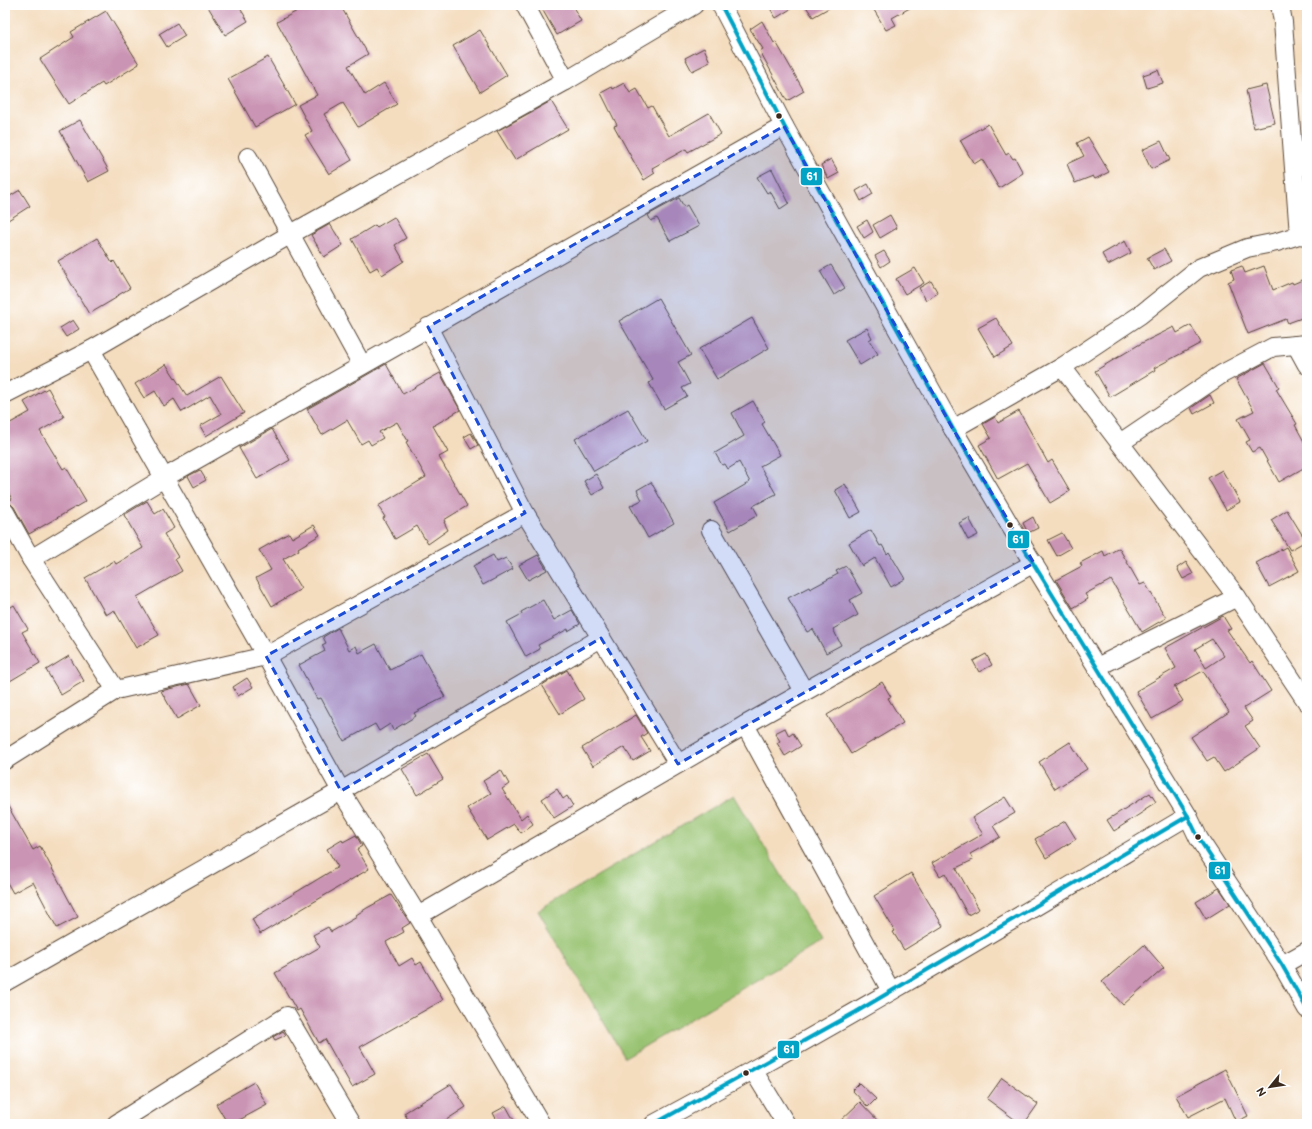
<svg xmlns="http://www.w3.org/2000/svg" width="1312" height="1129" viewBox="0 0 1312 1129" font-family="'Balsamiq Sans',sans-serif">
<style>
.green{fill:#97c270;stroke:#697647}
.building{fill:#ca94b4;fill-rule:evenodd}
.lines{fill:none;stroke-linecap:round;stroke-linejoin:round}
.minor-casing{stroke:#574536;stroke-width:20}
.minor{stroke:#fff;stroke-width:18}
.bus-1-casing{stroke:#fff;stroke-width:7}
.bus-1{stroke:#03a3c5;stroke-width:4}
.marked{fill:#1d4ed8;fill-opacity:0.2;stroke:#1d4ed8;stroke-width:3;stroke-dasharray:8 5;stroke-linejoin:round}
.bus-dot{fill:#3b2a1e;stroke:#fff;stroke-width:1.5}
.line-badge{stroke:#fff;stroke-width:1.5}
.badge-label{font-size:11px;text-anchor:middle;font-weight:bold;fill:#fff}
</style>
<rect width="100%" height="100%" fill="#fff"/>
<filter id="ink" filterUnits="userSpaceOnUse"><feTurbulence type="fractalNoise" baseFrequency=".025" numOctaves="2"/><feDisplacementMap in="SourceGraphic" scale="8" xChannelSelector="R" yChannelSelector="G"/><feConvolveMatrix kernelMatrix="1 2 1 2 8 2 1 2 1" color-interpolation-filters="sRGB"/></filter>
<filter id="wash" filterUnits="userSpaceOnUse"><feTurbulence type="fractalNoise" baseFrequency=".012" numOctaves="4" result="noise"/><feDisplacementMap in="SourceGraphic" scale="16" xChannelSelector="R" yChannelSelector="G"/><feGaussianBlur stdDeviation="0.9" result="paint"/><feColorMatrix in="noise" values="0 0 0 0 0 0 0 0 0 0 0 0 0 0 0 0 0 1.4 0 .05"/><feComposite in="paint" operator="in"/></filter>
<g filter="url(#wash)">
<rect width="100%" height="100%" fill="#f4ddbf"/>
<!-- green -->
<path class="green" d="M734 795 821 942 625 1058 538 911Z"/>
<g id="blocks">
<!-- building -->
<g class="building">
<path d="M207 5H238L248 21 225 35Z"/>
<path d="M308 5H340L368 54 348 66 365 95 384 83 397 104 358 127 343 103 324 114 352 160 329 174 305 135 312 131 298 105 317 95 277 22Z"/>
<path d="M549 5H572L581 21 557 35 542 9Z"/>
<path d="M768 5H797L776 18Z"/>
<path d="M805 5H834L813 17Z"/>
<path d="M871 5H915L892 18 896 25 886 30Z"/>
<path d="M106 11 139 64 104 86 102 83 69 104 40 59 74 37 71 32Z"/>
<path d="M762 21 774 43 776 42 804 91 787 101 760 51 763 49 750 29Z"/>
<path d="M177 23 185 36 167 47 159 34Z"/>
<path d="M480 30 507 75 480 92 453 46Z"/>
<path d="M704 48 710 62 692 71 685 58Z"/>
<path d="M268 57 295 104 255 127 228 79Z"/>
<path d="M1158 70 1163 83 1147 88 1143 75Z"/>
<path d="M624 83 630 93 637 89 648 108 652 106 669 136 709 113 721 134 688 152 686 149 652 168 655 173 644 180 614 126 617 125 601 93 612 87 613 89Z"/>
<path d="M1266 85 1275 123 1254 128 1246 90Z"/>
<path d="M551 101 568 129 515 160 497 131Z"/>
<path d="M80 120 109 171 88 182 60 131Z"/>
<path d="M988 124 1006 155 1009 153 1013 159 1015 158 1023 173 999 188 982 159 974 164 960 140Z"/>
<path d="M1088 137 1109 172 1095 179 1093 176 1075 183 1067 164 1084 156 1077 143Z"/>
<path d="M1161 141 1170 160 1151 169 1142 150Z"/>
<path d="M831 159 839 173 828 179 821 165Z"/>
<path d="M772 169 789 203 780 209 770 191 767 193 757 177Z"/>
<path d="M868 184 873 194 861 201 856 191Z"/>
<path d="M20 190 30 206 5 222V199Z"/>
<path d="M679 198 684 207 687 205 699 226 670 241 657 218 651 221 648 215Z"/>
<path d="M890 215 897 228 880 238 873 225Z"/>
<path d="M394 217 406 238 395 245 404 261 382 275 377 267 370 271 352 239 375 225 377 227Z"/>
<path d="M867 220 873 232 864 238 857 226Z"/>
<path d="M330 224 343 245 324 257 311 235Z"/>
<path d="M97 238 112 263 114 261 130 288 115 297 116 298 89 314 58 261Z"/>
<path d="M1125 241 1131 253 1108 265 1102 254Z"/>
<path d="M1164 249 1171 261 1154 270 1147 258Z"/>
<path d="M884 251 890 261 881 267 875 256Z"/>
<path d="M831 265 845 288 834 295 820 271Z"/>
<path d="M1242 266 1245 273 1264 266 1273 290 1292 282 1293 284 1307 278V316L1288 323 1286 319 1248 334 1228 282 1234 279 1231 270Z"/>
<path d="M915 268 924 283 905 294 896 279Z"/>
<path d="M931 281 938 293 926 300 919 288Z"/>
<path d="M658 298 691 355 678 362 690 384 682 388 687 396 664 409 649 383 653 380 619 321Z"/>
<path d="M752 318 769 348 717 379 699 349Z"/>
<path d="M996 318 1013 346 995 357 978 328Z"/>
<path d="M73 320 79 329 66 337 60 328Z"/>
<path d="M1191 325 1201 343 1154 368 1155 370 1110 397 1095 371 1140 344 1174 327 1177 333Z"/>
<path d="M867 328 872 338 869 340 878 354 860 365 845 340Z"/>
<path d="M1265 363 1279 387 1276 389 1297 424 1295 425 1307 447V466L1279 482 1260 448 1252 452 1246 442 1250 440 1238 419 1254 411 1236 379Z"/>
<path d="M166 364 187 396 221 376 244 413 206 436 200 426 221 414 210 395 182 412 174 399 164 406 155 391 144 398 135 384Z"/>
<path d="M386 364 403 394 440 373 460 410 433 426 448 452 439 457 467 506 444 520 445 522H444L448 530 428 544 417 526 395 539 383 518 385 517 378 506 426 477 406 442 408 441 397 422 379 432 383 438 371 445 368 440 361 444 347 420 322 435 307 409Z"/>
<path d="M48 388 64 417 40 431 63 469 66 467 86 501 29 534 14 507 8 501 12 499 5 487V426L30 412 24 402Z"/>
<path d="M1210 395 1214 403 1194 414 1191 408Z"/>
<path d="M753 401 765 422 762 424 780 455 760 466 776 494 753 506 758 515 730 531 714 503 750 482 739 462 728 469 725 464 722 465 715 453 744 436 732 413Z"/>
<path d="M628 409 647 441 594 471 575 439Z"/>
<path d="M1019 411 1048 463 1052 460 1070 491 1050 503 1027 463 998 479 979 445 991 438 983 424 995 417 998 423Z"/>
<path d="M272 429 290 460 257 479 239 448Z"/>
<path d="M471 433 478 445 471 449 464 437Z"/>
<path d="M200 470 206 480 194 487 188 476Z"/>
<path d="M1222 470 1240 502 1226 510 1208 478Z"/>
<path d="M596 474 604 488 592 495 584 481Z"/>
<path d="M651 482 674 523 648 538 630 506 642 500 637 490Z"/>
<path d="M845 484 861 512 850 518 835 490Z"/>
<path d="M147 501 155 514 163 509 174 528 164 534 178 557 175 559 182 571 137 597 159 635 136 648 114 610 106 615 85 578 114 561 116 564 143 548 124 515Z"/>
<path d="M1287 510 1306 541 1290 550 1271 520Z"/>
<path d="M1033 517 1038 528 1028 533 1023 523Z"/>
<path d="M969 518 978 535 968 540 959 523Z"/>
<path d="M314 525 320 535 298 548 299 550 283 559 301 589 272 606 256 578 271 570 259 550 289 533 292 538Z"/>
<path d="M871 530 880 546 882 545 887 554 889 552 905 579 891 587 875 558 862 566 849 543Z"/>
<path d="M1062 533 1071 548 1057 556 1048 540Z"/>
<path d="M1286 547 1299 571 1269 587 1256 563Z"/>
<path d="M1119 548 1140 585 1145 583 1166 618 1142 632 1111 580 1085 594 1088 599 1073 608 1056 580 1082 566 1080 563 1103 551 1105 556Z"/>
<path d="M493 555 497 562 506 558 513 569 483 585 473 566Z"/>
<path d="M538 555 547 570 528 580 519 565Z"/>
<path d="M1186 562 1193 574 1183 579 1177 568Z"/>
<path d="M846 566 862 593 850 600 858 615 833 629 841 645 826 653 813 629 807 632 788 598 809 587 810 589 838 574 836 571Z"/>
<path d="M543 600 554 620 572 610 580 624 568 631V629L538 645 540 649 526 657 507 622 522 614 521 612Z"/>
<path d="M14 605 28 629 22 632 40 663 5 684V611Z"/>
<path d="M1223 616 1231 629 1227 630 1250 663 1252 661 1271 691 1244 708 1253 721 1245 726 1260 748 1224 772 1214 757 1207 761 1191 737 1229 712 1203 671 1174 687 1183 701 1152 719 1136 691 1176 668 1165 648ZM1212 639 1224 656 1206 668 1195 649Z"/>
<path d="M338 628 349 650 356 646 359 653 376 644 390 670 421 654 445 697 414 713 416 716 393 730 390 724 379 731 375 724 344 741 321 698 317 699 299 665 325 651 322 645 326 643 323 637Z"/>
<path d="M986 654 992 665 979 672 973 661Z"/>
<path d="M69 656 84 681 61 695 46 670Z"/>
<path d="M567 670 584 699 560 714 542 685Z"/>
<path d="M247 678 253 687 238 696 233 687Z"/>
<path d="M882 682 891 697 888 698 903 723 851 754 827 715Z"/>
<path d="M189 684 201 705 177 719 161 691Z"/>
<path d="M636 715 647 733 641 737 650 751 633 761 624 747 593 766 582 748Z"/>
<path d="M785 728 789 736 793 733 801 746 785 756 777 743 780 741 775 733Z"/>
<path d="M1070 742 1087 769 1055 789 1039 762Z"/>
<path d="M428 754 443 779 417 795 402 769Z"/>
<path d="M501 770 509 784 502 789 521 819 527 814 533 824 521 833 514 824 487 840 467 808 491 793 483 781Z"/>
<path d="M557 789 563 799 567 796 573 806 554 818 542 799Z"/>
<path d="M1150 793 1156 802 1145 809 1146 810 1114 831 1107 820Z"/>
<path d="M1005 797 1015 813 993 826 1000 837 970 854 973 860 956 868 979 909 968 915 945 873 940 876 932 863 983 834 972 818Z"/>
<path d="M5 801 33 850 40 846 78 917 57 928 33 882 13 893 5 879Z"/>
<path d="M1065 821 1076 839 1046 858 1035 839Z"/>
<path d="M356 835 362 846 357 849 369 869 260 934 252 919 338 867 327 849 342 840 343 842Z"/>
<path d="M911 873 943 926 904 950 893 932 895 931 874 896Z"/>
<path d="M1219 888 1230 904 1206 919 1196 902Z"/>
<path d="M391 895 410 923 402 928 404 932 386 942 399 966 412 958 416 965 421 962 443 1000 360 1047 375 1074 352 1087 325 1039 319 1043 300 1009 297 1011 275 973 320 947 313 935 328 927 331 932 357 917 356 915 367 908Z"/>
<path d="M1144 945 1164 968 1123 1005 1102 982Z"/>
<path d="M283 1031 286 1035 275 1040 273 1037Z"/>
<path d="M1225 1069 1248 1116 1236 1122 1225 1098 1188 1117 1176 1096Z"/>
<path d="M1002 1078 1038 1104 1024 1124H1021L987 1099Z"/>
<path d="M254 1082 267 1105 232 1124H228L216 1104Z"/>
<path d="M859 1083 876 1099 868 1107 852 1090Z"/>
<path d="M451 1084 466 1107 440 1124H411L404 1113Z"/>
<path d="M860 1102 881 1124H837Z"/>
<path d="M506 1106 516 1124H499L493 1113Z"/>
</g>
</g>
</g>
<g filter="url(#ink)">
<use href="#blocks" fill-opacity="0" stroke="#574536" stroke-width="1"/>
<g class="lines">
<defs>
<g id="minor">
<path d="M525 5 566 81"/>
<path d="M721 5 784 126 953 429 1011 527 1188 816 1199 839 1282 965 1307 1009"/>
<path d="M1280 5 1283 22 1299 235"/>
<path d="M248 157 362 365"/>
<path d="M428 327 525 513 678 764"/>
<path d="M1296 345 1307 365"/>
<path d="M91 350 266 656 341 791 418 916 541 1124"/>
<path d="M1062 367 1237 597"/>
<path d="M5 394 91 350 291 234 566 81 694 5"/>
<path d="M953 429 1062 367 1140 315 1199 268 1247 248 1277 242 1299 235 1307 236"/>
<path d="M1120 443 1222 374 1273 347 1307 344"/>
<path d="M5 512 31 559 116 690"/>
<path d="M711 530 804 691"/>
<path d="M31 559 164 478 784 126"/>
<path d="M1097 667 1237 597 1307 702"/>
<path d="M745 725 891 991"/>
<path d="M5 760 116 690 266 656 525 513"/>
<path d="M418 916 745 725 1034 563"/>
<path d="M1282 965 1307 951"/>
<path d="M5 982 341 791 601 638"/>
<path d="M753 1070 786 1124"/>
<path d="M116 1124 287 1016 351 1124"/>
<path d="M654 1124C835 1027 1011 921 1188 816"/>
</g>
</defs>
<!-- minor casing -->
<use href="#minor" class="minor-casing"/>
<!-- minor -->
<use href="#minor" class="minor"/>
<defs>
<g id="bus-1">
<path d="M721 5 784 126 953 429 1011 527 1188 816 1199 839 1282 965 1307 1009"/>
<path d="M654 1124 856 1012 1188 816"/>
</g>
</defs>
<!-- bus-1 casing -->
<use href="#bus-1" class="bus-1-casing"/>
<!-- bus-1 -->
<use href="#bus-1" class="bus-1"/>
</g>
</g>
<!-- marked area -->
<path class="marked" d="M784 126 953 429 1034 563 678 764 601 638 341 791 266 656 525 513 428 327Z"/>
<!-- markers -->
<g class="bus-dot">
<circle cx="779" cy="116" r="3.5"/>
<circle cx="1010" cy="525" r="3.5"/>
<circle cx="1198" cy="837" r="3.5"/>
<circle cx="746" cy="1073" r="3.5"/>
</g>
<g class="line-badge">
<rect x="800" y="167" width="23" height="19" rx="4" fill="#03a3c5"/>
<rect x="1007" y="530" width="23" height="19" rx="4" fill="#03a3c5"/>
<rect x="1208" y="861" width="23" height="19" rx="4" fill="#03a3c5"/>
<rect x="777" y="1040" width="23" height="19" rx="4" fill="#03a3c5"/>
</g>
<g class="badge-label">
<text x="812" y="180">61</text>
<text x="1018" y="543">61</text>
<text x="1220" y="874">61</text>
<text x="789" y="1053">61</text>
</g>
<!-- margin -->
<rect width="1312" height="1129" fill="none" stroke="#fff" stroke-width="20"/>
<!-- north arrow -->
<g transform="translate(1270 1087) rotate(240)" stroke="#ffffff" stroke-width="3" paint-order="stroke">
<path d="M0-3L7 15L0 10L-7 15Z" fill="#3b2a1e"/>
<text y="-6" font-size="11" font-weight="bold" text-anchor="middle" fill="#3b2a1e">N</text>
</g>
</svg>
